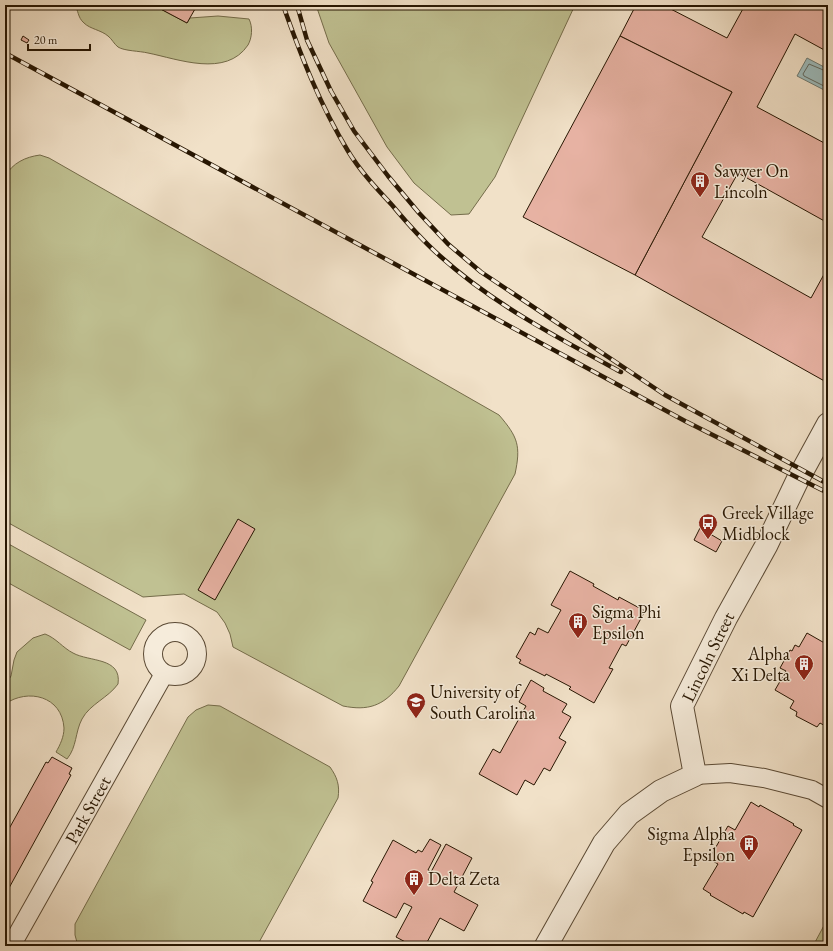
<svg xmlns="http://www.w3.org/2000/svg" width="833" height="951" viewBox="0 0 833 951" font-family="'EB Garamond',serif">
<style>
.green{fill:#c0c192;stroke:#746c4a}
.water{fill:#9dbcbd;stroke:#6e7a72}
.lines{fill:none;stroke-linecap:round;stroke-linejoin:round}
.shore{stroke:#626960;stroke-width:1}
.building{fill:#e7b2a3;stroke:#271602}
.minor-casing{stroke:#5a4934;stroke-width:20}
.tertiary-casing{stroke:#5a4934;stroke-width:24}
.minor{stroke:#f6ecdb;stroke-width:18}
.tertiary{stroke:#f6ecdb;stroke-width:22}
.rail-casing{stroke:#271602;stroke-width:4.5}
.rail{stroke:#f6ecdb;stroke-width:3;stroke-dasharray:9;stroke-linecap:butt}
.labels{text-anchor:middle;stroke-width:3;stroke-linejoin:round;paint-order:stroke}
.poi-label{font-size:18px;fill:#271602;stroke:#f6ecdb;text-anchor:start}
.street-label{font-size:18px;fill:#271602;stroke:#f6ecdb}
</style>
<rect width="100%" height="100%" fill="#f1e1c8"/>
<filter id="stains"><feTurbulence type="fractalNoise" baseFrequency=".005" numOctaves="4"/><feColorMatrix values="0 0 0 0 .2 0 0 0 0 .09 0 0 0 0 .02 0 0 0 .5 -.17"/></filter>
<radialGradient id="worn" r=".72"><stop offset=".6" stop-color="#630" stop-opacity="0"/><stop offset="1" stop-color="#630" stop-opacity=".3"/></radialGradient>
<!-- green -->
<g class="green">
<path d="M74 5H153L187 23 190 18 218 16 249 19C253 27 252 38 248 45 226 78 178 59 148 53 140 51 124 51 118 47 114 44 112 39 108 36 101 30 90 29 84 23 77 17 79 10 74 5Z"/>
<path d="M316 5H575L495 177 469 214 451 215 414 183 387 147 329 43Z"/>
<path d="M40 155 49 158 499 415C518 437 521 446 515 474L399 686C383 706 368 711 343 706L233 647 230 634 225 623 217 612 184 594 143 597 5 521V176C13 163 25 157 40 155Z"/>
<path d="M5 542 146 620 130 650 5 581Z"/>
<path d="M45 634C56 638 63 648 73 653 89 662 122 657 118 684 108 698 90 704 82 719 75 732 77 747 67 759L56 752C60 745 64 737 64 728 62 696 28 688 5 704V686L11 676 14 660 17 652 33 638Z"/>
<path d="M208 705 220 706 330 767C337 777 340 785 338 798L257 946H78L75 935V924L188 717 196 710Z"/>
<path d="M828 918V946H813Z"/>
</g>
<!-- water -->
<path class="water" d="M807 58 828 69V92L797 76Z"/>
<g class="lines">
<!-- shore -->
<path class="shore" d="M828 72 809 64 803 74 804 76 828 88"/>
</g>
<!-- building -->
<g class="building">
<path d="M153 5H187L195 9 187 23Z"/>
<path d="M636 5H663L727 38 745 5H828V52L795 34 757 107 828 145V223L738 173 702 237 811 298 828 267V383L635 275 732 92 620 36Z"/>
<path d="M23 36 29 40 27 43 21 40Z"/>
<path d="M620 36 732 92 635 275 523 217Z"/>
<path d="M238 519 255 529 215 600 198 590Z"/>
<path d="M700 528 722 541 716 552 694 540Z"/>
<path d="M570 571 594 584 593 586 618 600 619 597 645 611 626 646 622 644 609 668 613 669 594 703 569 689 571 687 546 674 545 676 519 663 521 660 516 657 530 632 535 635 538 628 548 633 561 610 551 605Z"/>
<path d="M807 633 828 645V725L827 727 820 723 817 727 796 716 797 712 790 708 794 701 775 690 786 671 780 668 790 650 792 651 795 645 799 647Z"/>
<path d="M531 680 544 688 543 691 567 704 562 712 571 717 559 738 566 742 550 771 544 768 534 785 525 780 517 795 479 774 493 749 500 753 526 706 519 702Z"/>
<path d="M52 757 72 768 69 774 71 775 9 888 7 887 5 891V836L46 762 48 763Z"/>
<path d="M751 802 759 807 760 805 794 824 793 825 802 830 753 917 744 912 743 914 710 895 711 894 703 889 718 864 709 859 728 826 735 830Z"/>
<path d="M430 839 441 845 428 870 431 872 446 844 472 858 454 892 478 905 464 931 440 918 425 946H413L396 937 412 907 404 903 396 918 363 901 373 882 371 881 393 840 416 853 418 850 422 852Z"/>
</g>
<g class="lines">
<defs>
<g id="minor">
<circle cx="175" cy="654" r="22"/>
<path d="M695 775 730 773 764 778 812 790 828 799"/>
<path d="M11 946 164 674"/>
</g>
<path id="tertiary" d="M546 946 604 843 629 814 661 791 695 775 682 706 726 618 766 546 798 479 828 424"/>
</defs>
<!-- minor casing -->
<use href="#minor" class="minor-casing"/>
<!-- tertiary casing -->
<use href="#tertiary" class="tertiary-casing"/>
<!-- minor -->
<use href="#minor" class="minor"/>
<!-- tertiary -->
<use href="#tertiary" class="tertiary"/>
<defs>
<g id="rail">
<path d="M283 5C301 56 320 105 348 151 360 171 377 189 392 205 407 223 423 241 440 256 493 304 558 338 621 372"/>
<path d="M297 5 307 40 331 91 354 131 388 176 419 213 448 244 481 272 665 395 828 484"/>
<path d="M5 53 685 421 828 493"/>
</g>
</defs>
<!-- rail casing -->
<use href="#rail" class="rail-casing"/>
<!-- rail -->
<use href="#rail" class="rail"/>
</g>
<!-- icons -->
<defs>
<symbol id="building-pin" viewBox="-11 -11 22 30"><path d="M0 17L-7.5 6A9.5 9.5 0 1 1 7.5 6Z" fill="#8f2418" stroke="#f6ecdb"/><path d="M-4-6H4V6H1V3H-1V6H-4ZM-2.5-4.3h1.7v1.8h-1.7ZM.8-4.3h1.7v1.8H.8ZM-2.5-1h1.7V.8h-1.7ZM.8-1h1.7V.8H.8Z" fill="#fff"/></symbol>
<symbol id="bus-pin" viewBox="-11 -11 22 30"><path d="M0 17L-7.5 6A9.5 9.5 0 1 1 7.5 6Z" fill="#8f2418" stroke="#f6ecdb"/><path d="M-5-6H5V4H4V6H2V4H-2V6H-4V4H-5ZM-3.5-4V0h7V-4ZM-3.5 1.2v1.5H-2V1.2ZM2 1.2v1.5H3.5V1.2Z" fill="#fff"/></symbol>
<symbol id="university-pin" viewBox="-11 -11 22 30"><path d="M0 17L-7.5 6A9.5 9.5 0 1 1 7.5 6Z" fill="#8f2418" stroke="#f6ecdb"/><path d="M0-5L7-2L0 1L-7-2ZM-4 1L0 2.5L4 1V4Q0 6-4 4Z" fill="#fff"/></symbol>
</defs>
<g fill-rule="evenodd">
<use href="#building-pin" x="689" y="170" width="22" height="30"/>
<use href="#bus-pin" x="697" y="512" width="22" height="30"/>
<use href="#building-pin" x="567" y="611" width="22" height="30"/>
<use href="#building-pin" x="793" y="653" width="22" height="30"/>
<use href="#university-pin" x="405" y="691" width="22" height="30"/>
<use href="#building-pin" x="738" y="833" width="22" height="30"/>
<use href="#building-pin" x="403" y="868" width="22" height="30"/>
</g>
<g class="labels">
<!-- poi labels -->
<g class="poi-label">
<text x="714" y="177">Sawyer On<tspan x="714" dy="21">Lincoln</tspan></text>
<text x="722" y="519">Greek Village<tspan x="722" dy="21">Midblock</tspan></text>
<text x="592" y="618">Sigma Phi<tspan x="592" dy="21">Epsilon</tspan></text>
<text x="790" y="660" text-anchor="end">Alpha<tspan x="790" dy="21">Xi Delta</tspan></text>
<text x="430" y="698">University of<tspan x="430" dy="21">South Carolina</tspan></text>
<text x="735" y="840" text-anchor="end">Sigma Alpha<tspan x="735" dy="21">Epsilon</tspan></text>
<text x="428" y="885">Delta Zeta</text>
</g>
<!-- street labels -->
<g class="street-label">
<text transform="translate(708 657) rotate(-64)" y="6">Lincoln Street</text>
<text transform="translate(88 810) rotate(-61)" y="6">Park Street</text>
</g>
</g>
<!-- margin -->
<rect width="833" height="951" fill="none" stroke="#f1e1c8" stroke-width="20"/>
<rect x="6" y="6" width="821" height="939" fill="none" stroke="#271602" stroke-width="2"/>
<rect x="10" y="10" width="813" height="931" fill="none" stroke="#271602"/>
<!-- scale -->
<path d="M28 44v6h62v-6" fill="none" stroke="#271602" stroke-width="2"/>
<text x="34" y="44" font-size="12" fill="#271602" stroke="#f6ecdb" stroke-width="3" paint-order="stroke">20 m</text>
<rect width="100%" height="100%" filter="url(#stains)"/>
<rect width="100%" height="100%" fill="url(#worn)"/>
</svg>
